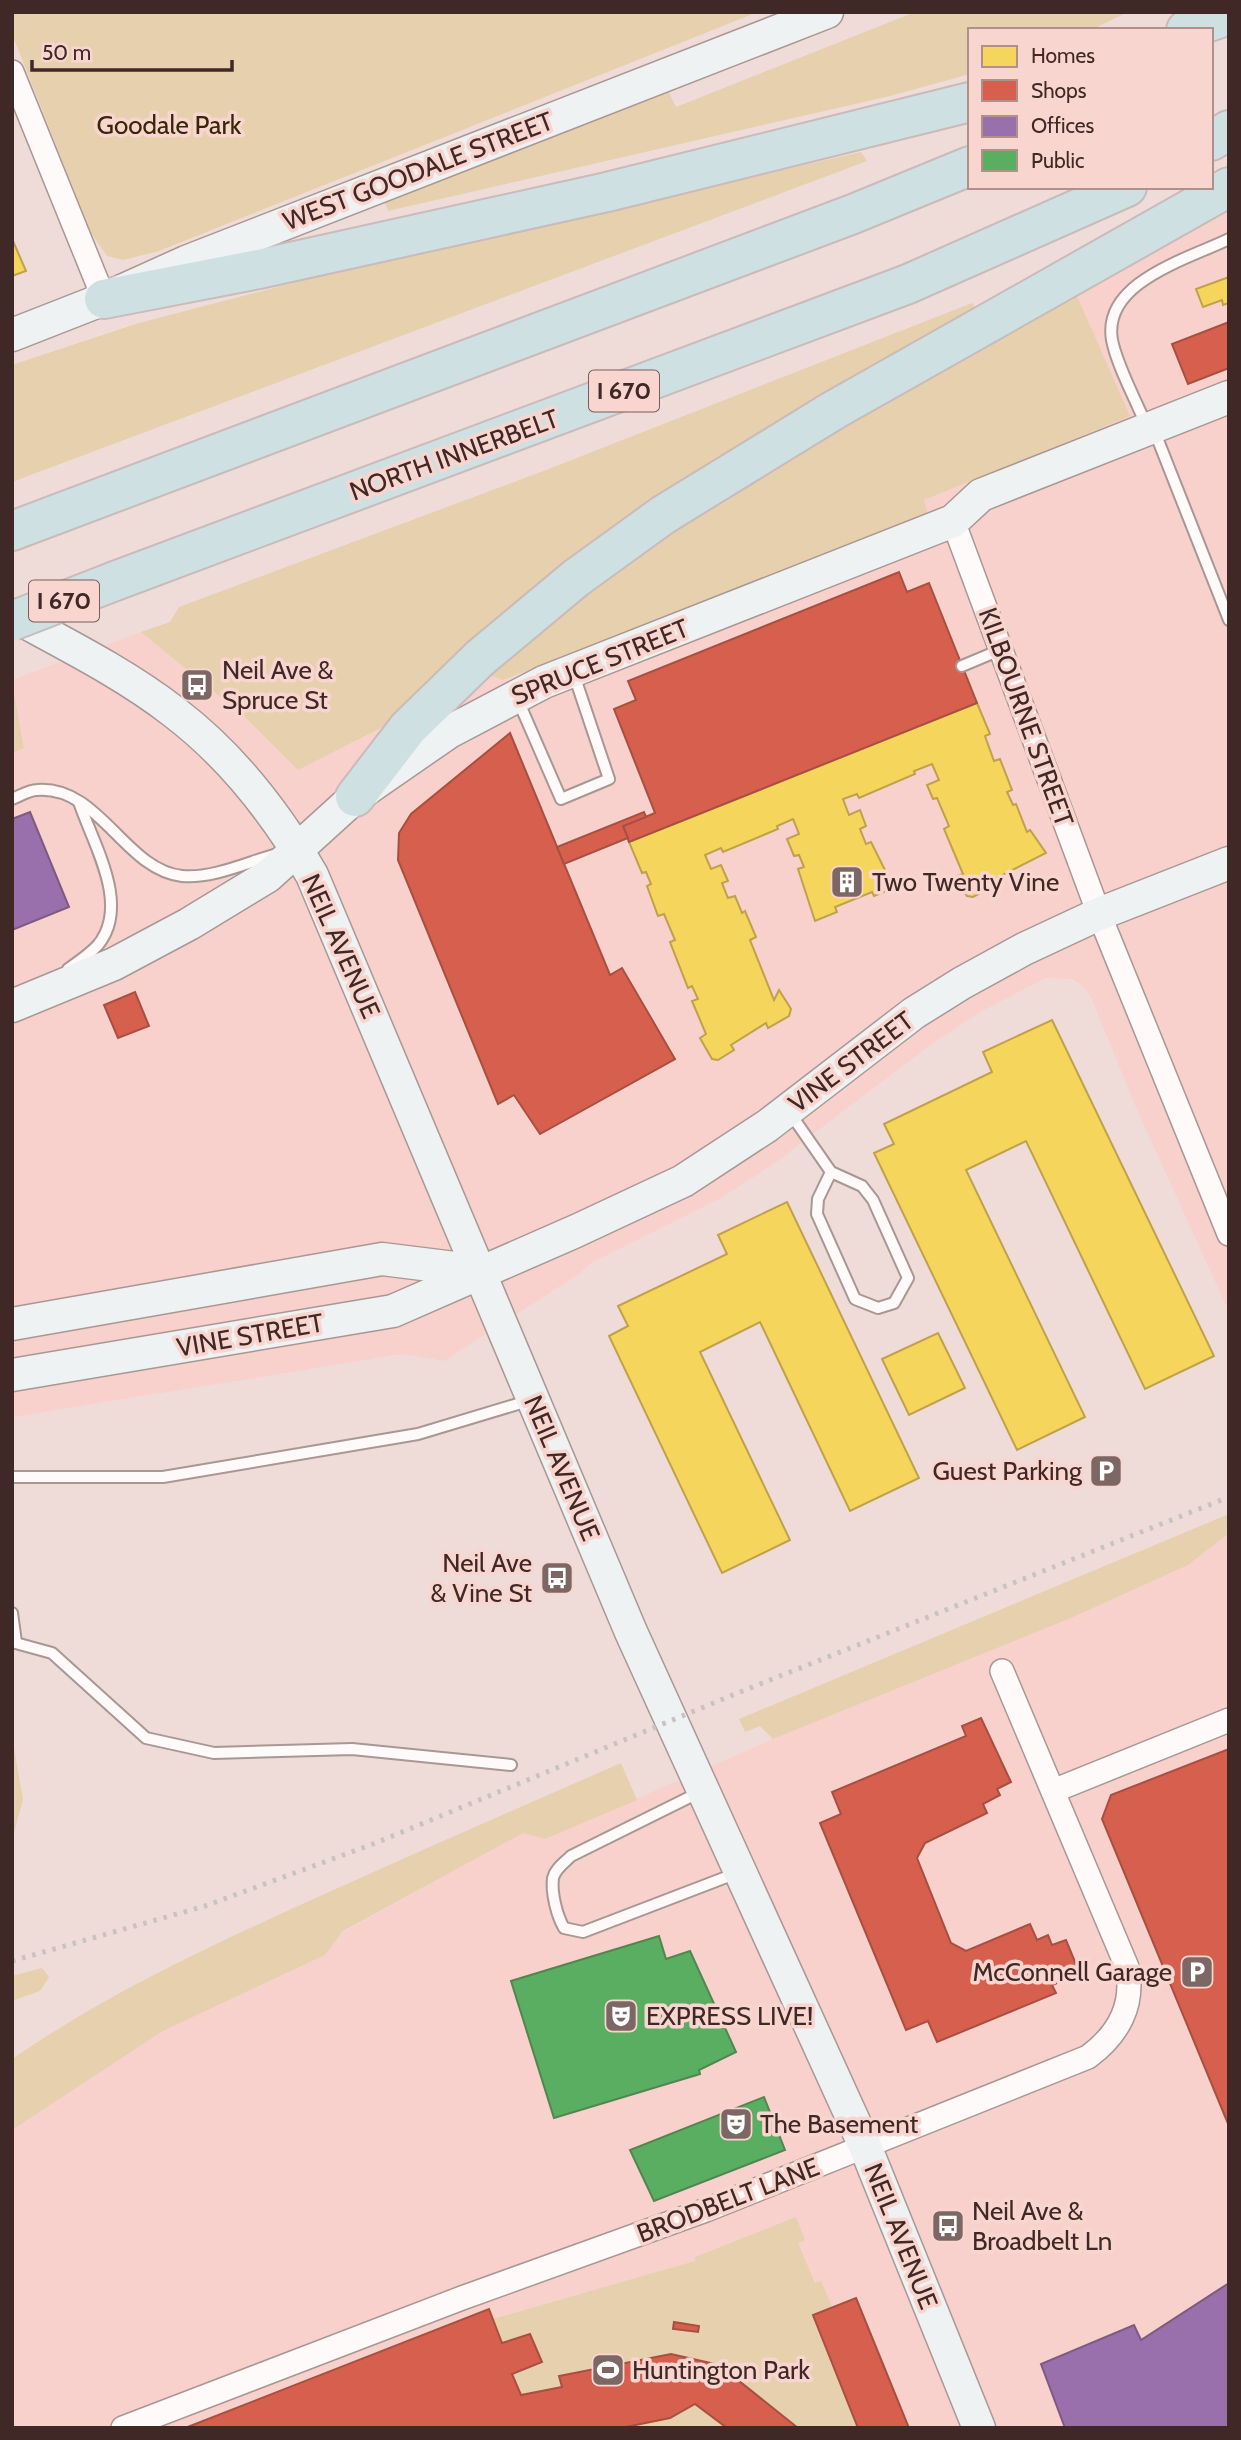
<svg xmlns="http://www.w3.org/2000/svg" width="1241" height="2440" viewBox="0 0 1241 2440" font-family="Cabin,sans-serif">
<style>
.built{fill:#f8d1cc}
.green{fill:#e7d0ad}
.homes{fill:#f6d55c;stroke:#bfa14c;stroke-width:2}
.shops{fill:#d6604d;stroke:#a94f41;stroke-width:2}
.offices{fill:#9970ab;stroke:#7e5a83;stroke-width:2}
.public{fill:#5aae61;stroke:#52864f;stroke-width:2}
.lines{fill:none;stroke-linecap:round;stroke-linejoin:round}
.lane-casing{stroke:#a99794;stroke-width:14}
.street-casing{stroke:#a99794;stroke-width:26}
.secondary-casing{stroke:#a99794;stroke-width:35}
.highway-casing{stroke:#c8bbba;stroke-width:42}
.lane{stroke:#fdfaf9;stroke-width:10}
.street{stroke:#fdfaf9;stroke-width:23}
.secondary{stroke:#eef2f2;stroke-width:32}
.highway{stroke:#cfe0e2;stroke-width:38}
.rail{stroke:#c8c2c1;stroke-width:5;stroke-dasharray:3.5 7;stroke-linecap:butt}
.highway-bridge-casing{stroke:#c8bbba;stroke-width:42;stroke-linecap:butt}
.highway-bridge{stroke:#cfe0e2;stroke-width:38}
.labels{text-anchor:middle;stroke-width:7;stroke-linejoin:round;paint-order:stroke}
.shield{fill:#f9d5cf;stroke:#775c58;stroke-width:2}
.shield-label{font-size:24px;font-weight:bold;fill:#3f2825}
.park-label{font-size:26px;fill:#362804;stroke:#f9d5cf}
.street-label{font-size:26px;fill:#3f2825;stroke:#f9d5cf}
.poi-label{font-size:26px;fill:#3f2825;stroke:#f9d5cf;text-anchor:start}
</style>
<rect width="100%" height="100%" fill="#efdcd9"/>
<!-- built -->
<g class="built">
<path d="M1229 209V1312L1137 1110 1090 995 1083 986 1072 979 1046 978 980 1012 932 1044 775 1163 721 1198 591 1263 579 1274 444 1361 403 1354 12 1417V753L24 748 12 680 141 632 248 720 298 770 489 675 503 680 927 515 924 500 1129 416 1077 296Z"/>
<path d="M1229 1533V2428H12V2130L163 2031 325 1955 343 1932 524 1832 545 1839 773 1739 1071 1618 1188 1565Z"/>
</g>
<!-- green -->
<g class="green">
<path d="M12 12H758L159 251 123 260 107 256 91 233 12 34Z"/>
<path d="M915 12H1128L1091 30H970V74L890 96 388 211 384 201 666 86 676 107Z"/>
<path d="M861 152 867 161 12 482V365L139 323 320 276Z"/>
<path d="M1077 296 1130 416 924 500 928 515 503 680 489 675C517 651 545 626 574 603 730 484 906 391 1077 296Z"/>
<path d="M972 303 976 310 582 555 452 657 389 724 298 770 248 720 141 632 170 622 179 607 546 470Z"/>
<path d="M12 682 24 748 12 753Z"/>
<path d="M1229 1514V1533L1188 1565 1071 1618 773 1739 760 1726 745 1732 739 1719Z"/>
<path d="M12 1737 23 1799 12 1840Z"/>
<path d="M621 1763 637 1800 545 1839 523 1833 343 1931 325 1955 163 2031 12 2130V2059C109 1992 214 1944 320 1896 420 1851 520 1807 621 1763Z"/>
<path d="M42 1968 49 1977 40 1991 12 2001V1976Z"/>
<path d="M796 2217 805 2240 798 2243 815 2283 821 2281 832 2307 856 2298 909 2428H185L489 2309 493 2319 695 2261V2257Z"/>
</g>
<!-- homes -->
<g class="homes">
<path d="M13 241 26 271 12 276V242Z"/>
<path d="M1229 277V303L1223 305 1222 300 1203 307 1196 289Z"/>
<path d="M977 703 990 734 985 736 994 761 1000 759 1012 790 1007 792 1013 805 1016 804 1027 832 1030 830 1046 853 985 884 988 889 973 897 967 896 955 877 963 874 944 829 949 826 937 798 933 799 927 785 939 780 932 764 914 771 915 774 859 798 857 794 843 799 849 815 860 810 866 826 860 829 866 844 871 842 894 888 874 896 872 892 835 907 837 912 815 921 798 869 804 867 799 855 794 856 787 839 799 834 793 819 777 826 778 829 723 852 721 848 705 855 711 869 721 865 728 881 722 883 728 898 735 896 742 913 745 911 756 937 750 940 774 1000 779 990 791 1009 789 1016 768 1028 766 1023 731 1045 734 1050 718 1060 712 1059 700 1038 706 1034 692 1001 698 999 692 986 688 988 670 942 675 940 664 914 658 916 647 886 651 884 646 872 642 873 629 842Z"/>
<path d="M1052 1020 1214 1356 1145 1389 1026 1141 966 1170 1085 1417 1017 1450 874 1153 894 1144 884 1124 992 1072 983 1052Z"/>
<path d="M787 1202 919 1478 850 1511 760 1322 700 1352 790 1540 722 1573 609 1336 628 1326 618 1306 727 1254 718 1235Z"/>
<path d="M938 1333 965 1388 909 1415 882 1359Z"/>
</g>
<!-- shops -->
<g class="shops">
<path d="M1229 322V368L1188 384 1172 344Z"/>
<path d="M899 572 907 592 929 583 977 703 629 842 623 826 655 813 614 709 636 700 628 681Z"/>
<path d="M510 733 610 975 622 968 675 1059 540 1134 514 1095 498 1104 398 860 399 833 411 814Z"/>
<path d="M644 812 646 817 623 826 628 838 564 864 557 847Z"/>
<path d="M135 992 149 1026 118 1038 104 1005Z"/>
<path d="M981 1718 1011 1782 997 1789 1000 1795 983 1804 987 1813 925 1843 917 1858 951 1943 966 1951 1030 1924 1037 1940 1048 1935 1052 1945 1066 1940 1080 1974 1052 1985 1056 1993 937 2042 928 2021 906 2030 820 1823 841 1814 832 1792 966 1736 962 1726Z"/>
<path d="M1229 1749V2126L1102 1819 1111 1795Z"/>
<path d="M856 2298 909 2428H858L813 2315Z"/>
<path d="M489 2309 502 2343 530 2334 542 2362 512 2374 521 2395 562 2387 559 2376 671 2354 719 2365 798 2428H727L695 2404 670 2418 621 2428H185Z"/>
<path d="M674 2322 699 2326 698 2332 673 2329Z"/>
</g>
<!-- offices -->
<g class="offices">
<path d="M30 812 69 907 12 930V819Z"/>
<path d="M1229 2283V2428H1065L1041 2364 1134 2325 1141 2340Z"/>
</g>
<!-- public -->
<g class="public">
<path d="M659 1936 666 1959 690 1951 736 2052 699 2070 700 2074 554 2118 511 1981Z"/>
<path d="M764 2097 785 2150 654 2201 630 2150Z"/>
</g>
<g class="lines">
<defs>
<g id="lane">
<path d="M1146 425C1136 400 1117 366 1112 340 1102 282 1188 259 1229 239"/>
<path d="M1154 430 1229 620"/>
<path d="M962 666 1000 650"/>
<path d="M517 698 561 799 609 779 573 672"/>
<path d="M12 799C20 796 29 790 37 790 99 785 125 870 182 876 212 879 248 862 277 854"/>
<path d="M68 969C78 962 90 954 98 945 131 905 93 844 79 802"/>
<path d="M790 1113 831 1172 818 1199 817 1214 855 1299 878 1308 894 1303 908 1278 873 1200 862 1186 831 1172"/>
<path d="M12 1477H163L418 1434 531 1400"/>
<path d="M12 1613 16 1642"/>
<path d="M12 1642 52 1653 146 1738 214 1753 352 1749 511 1765"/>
<path d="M702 1791 571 1856C564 1863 555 1869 553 1878 551 1893 557 1916 564 1928L583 1932 737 1873"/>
</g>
<g id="street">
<path d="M12 72 104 299"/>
<path d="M953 521 1099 914 1229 1234"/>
<path d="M1053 1791 1229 1720"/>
<path d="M123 2428 462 2298 706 2210 1088 2057C1118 2035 1135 2005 1127 1967L1002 1671"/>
</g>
<g id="secondary">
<path d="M12 335 104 299 186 262 827 12"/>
<path d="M12 615C67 645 125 674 174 712 232 756 276 813 312 875L631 1632 865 2146 979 2428"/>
<path d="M12 1006 114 964 189 924 268 876 355 797 449 732 544 682 953 521 981 495 1229 397"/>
<path d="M12 1324 382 1259 479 1271"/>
<path d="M12 1375 393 1311 576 1231 683 1181 767 1126 914 1013 962 983 1024 949 1099 914 1229 863"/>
</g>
<g id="highway">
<path d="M1186 30 1229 15"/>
<path d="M1211 141 1229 130"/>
<path d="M104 299 259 269 607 192 970 102"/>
<path d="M12 531 853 214 970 166"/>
<path d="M115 581 908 284 1127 187"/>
<path d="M355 797 408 728 480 658 576 578 663 515 834 410 1229 187"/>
</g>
</defs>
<!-- lane casing -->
<use href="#lane" class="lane-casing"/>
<!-- street casing -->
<use href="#street" class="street-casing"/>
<!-- secondary casing -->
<use href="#secondary" class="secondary-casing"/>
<!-- highway casing -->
<use href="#highway" class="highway-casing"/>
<!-- lane -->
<use href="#lane" class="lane"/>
<!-- street -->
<use href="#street" class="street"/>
<!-- secondary -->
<use href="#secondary" class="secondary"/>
<!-- highway -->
<use href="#highway" class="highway"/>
<!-- rail -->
<path class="rail" d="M12 1961 205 1906 373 1844 740 1692 1229 1497"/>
<defs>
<path id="highway-bridge" d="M12 621 115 581"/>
</defs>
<!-- highway-bridge casing -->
<use href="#highway-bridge" class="highway-bridge-casing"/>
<!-- highway-bridge -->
<use href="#highway-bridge" class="highway-bridge"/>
</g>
<!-- icons -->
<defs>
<symbol id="bus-square" viewBox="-11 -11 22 22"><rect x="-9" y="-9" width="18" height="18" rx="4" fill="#7d6764" stroke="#f9d5cf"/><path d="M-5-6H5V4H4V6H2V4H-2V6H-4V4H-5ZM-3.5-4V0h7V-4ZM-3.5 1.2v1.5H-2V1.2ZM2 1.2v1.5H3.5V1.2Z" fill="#fff"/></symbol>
<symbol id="building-square" viewBox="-11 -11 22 22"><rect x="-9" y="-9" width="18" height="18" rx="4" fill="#7d6764" stroke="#f9d5cf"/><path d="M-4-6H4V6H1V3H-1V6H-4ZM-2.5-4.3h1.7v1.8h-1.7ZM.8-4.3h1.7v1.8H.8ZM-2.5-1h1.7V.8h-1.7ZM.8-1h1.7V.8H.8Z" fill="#fff"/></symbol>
<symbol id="parking-square" viewBox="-11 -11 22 22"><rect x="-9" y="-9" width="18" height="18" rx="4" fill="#7d6764" stroke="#f9d5cf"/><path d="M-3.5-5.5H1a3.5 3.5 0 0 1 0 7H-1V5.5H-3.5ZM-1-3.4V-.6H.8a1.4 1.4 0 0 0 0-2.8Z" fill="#fff"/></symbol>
<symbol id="theatre-square" viewBox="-11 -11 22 22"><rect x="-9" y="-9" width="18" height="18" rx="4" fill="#7d6764" stroke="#f9d5cf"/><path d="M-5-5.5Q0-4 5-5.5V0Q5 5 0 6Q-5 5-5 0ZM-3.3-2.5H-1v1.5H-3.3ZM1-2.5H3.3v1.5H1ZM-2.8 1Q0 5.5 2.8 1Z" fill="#fff"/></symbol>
<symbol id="stadium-square" viewBox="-11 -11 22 22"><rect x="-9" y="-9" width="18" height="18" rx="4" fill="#7d6764" stroke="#f9d5cf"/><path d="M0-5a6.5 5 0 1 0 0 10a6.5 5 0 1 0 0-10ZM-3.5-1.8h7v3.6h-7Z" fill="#fff"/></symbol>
</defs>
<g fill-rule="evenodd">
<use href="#bus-square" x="178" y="666" width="38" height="38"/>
<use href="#building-square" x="828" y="863" width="38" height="38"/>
<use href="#parking-square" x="1087" y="1452" width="38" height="38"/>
<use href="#bus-square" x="538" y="1559" width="38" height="38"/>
<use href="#parking-square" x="1178" y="1953" width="38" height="38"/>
<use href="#theatre-square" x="602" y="1997" width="38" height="38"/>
<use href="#theatre-square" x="717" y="2105" width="38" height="38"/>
<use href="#bus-square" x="929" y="2207" width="38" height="38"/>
<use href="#stadium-square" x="589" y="2351" width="38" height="38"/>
</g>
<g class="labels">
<!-- shield labels -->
<g class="shield">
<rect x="589" y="370.5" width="70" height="41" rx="5"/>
<rect x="29" y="580.5" width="70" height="41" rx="5"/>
</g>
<g class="shield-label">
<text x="624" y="399">I 670</text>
<text x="64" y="609">I 670</text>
</g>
<!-- park labels -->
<g class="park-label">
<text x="169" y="134">Goodale Park</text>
</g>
<!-- street labels -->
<g class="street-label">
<text transform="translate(418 171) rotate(-21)" y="9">WEST GOODALE STREET</text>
<text transform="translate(454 455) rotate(-20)" y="9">NORTH INNERBELT</text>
<text transform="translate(600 662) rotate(-22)" y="9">SPRUCE STREET</text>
<text transform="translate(1026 717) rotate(70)" y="9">KILBOURNE STREET</text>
<text transform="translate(341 946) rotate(66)" y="9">NEIL AVENUE</text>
<text transform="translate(851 1062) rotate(-37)" y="9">VINE STREET</text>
<text transform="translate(250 1335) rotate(-10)" y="9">VINE STREET</text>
<text transform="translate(562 1468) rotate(67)" y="9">NEIL AVENUE</text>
<text transform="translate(728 2200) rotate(-21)" y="9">BRODBELT LANE</text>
<text transform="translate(901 2236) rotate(68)" y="9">NEIL AVENUE</text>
</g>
<!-- poi labels -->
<g class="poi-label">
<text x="222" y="679">Neil Ave &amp;<tspan x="222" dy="30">Spruce St</tspan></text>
<text x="872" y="891">Two Twenty Vine</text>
<text x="1082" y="1480" text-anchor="end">Guest Parking</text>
<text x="532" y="1572" text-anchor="end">Neil Ave<tspan x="532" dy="30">&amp; Vine St</tspan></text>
<text x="1172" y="1981" text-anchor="end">McConnell Garage</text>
<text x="646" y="2025">EXPRESS LIVE!</text>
<text x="760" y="2133">The Basement</text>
<text x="972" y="2220">Neil Ave &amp;<tspan x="972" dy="30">Broadbelt Ln</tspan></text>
<text x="632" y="2379">Huntington Park</text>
</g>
</g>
<!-- border -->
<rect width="1241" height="2440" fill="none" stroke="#3f2825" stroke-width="28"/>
<!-- legend -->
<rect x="968" y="28" width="245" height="161" fill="#f9d5cf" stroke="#af908b" stroke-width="2"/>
<rect x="982" y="46" width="35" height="21" fill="#f6d55c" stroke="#af908b" stroke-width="2"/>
<text x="1031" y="63" font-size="21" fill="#3f2825">Homes</text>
<rect x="982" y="80" width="35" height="21" fill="#d6604d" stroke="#af908b" stroke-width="2"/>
<text x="1031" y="98" font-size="21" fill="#3f2825">Shops</text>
<rect x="982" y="116" width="35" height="21" fill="#9970ab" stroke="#af908b" stroke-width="2"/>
<text x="1031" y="133" font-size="21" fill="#3f2825">Offices</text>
<rect x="982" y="150" width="35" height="21" fill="#5aae61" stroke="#af908b" stroke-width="2"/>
<text x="1031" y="168" font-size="21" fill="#3f2825">Public</text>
<!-- scale -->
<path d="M32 60v10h200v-10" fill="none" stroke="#3f2825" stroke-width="3.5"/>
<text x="42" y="60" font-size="21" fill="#3f2825" stroke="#f9d5cf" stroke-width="5" paint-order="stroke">50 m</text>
</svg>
